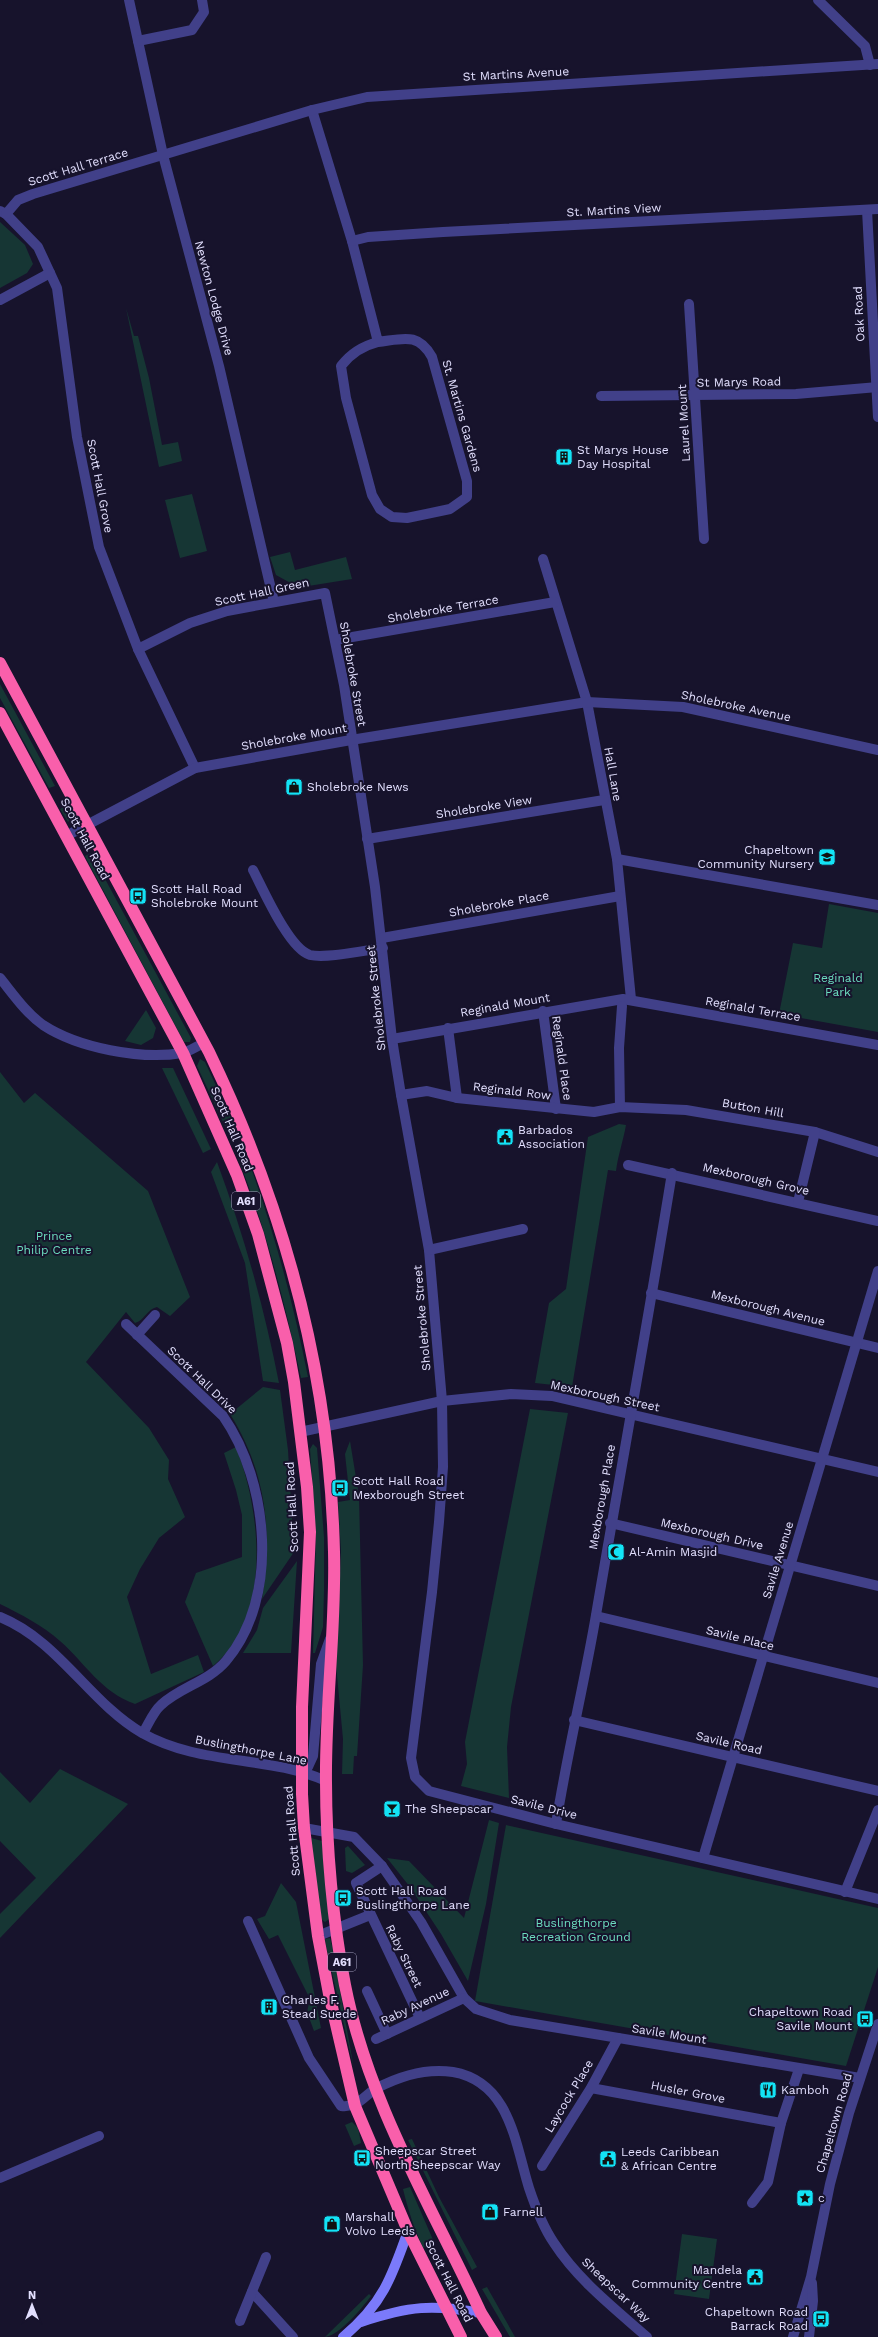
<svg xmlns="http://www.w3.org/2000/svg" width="878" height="2337" viewBox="0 0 878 2337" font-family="'Work Sans',sans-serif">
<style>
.green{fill:#163634}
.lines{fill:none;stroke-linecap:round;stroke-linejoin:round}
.street{stroke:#414089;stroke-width:10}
.secondary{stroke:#7b7afa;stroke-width:10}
.highway{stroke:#f95fab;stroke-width:12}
.labels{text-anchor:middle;stroke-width:4;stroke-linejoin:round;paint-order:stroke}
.shield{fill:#17132c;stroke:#a5a2bf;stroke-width:1}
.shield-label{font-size:11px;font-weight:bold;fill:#e2dffe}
.street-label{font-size:12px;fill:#e2dffe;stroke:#17132c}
.poi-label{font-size:12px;fill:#e2dffe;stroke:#17132c;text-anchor:start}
.park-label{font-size:12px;fill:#6cddbf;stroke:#17132c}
</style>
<rect width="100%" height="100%" fill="#17132c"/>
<!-- green -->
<g class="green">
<path d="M0 222 25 245 33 264 27 273 0 288Z"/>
<path d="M126 308 134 336H138L149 378 162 445 178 442 182 461 159 467Z"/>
<path d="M192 494 207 551 180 558 165 500Z"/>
<path d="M290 552 295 570 346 557 352 579 302 587 296 586 276 575 270 557Z"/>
<path d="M0 684 55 786 49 788 0 698Z"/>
<path d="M66 806 72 817 68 822 60 809Z"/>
<path d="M91 853 191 1038 190 1042H184L88 862 85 856Z"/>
<path d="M829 904 878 913V1032L779 1014 793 943 822 948Z"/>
<path d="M146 1010 156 1028 153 1038 141 1045 125 1041Z"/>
<path d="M200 1059 205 1062 238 1133 236 1138 230 1137 197 1066Z"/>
<path d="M162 1068H173L211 1149 203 1153Z"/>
<path d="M0 1072 24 1103 35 1093 148 1191 190 1297 170 1316 157 1307C147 1309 144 1321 135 1323L126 1312 86 1362 149 1428 169 1460 168 1479 185 1517 159 1538 140 1569 127 1597 151 1674 198 1655 204 1672 135 1704C101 1692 86 1664 60 1641 42 1625 22 1615 0 1604Z"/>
<path d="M619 1124 626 1125C623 1142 618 1155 616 1171L608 1170 572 1387 535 1383 549 1303 566 1289 588 1137Z"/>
<path d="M242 1152 246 1154C273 1227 293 1301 308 1377L301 1378C285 1303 266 1229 238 1158Z"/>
<path d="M217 1162C244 1235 264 1307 279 1383L263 1381 245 1263 211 1172Z"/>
<path d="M263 1387 280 1390 288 1450 294 1552 262 1599C273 1533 266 1471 230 1414Z"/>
<path d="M530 1409 568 1413 511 1707 507 1747 509 1798 461 1786 467 1764 465 1742Z"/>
<path d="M350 1441 359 1496 363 1665 357 1756H354L353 1774H342L343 1739 336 1665 341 1551 338 1502 350 1500 345 1454Z"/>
<path d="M313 1444 317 1448 324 1537V1591L323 1627 315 1653H313L316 1536 310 1449Z"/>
<path d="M236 1447C261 1511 273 1617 213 1666L185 1602 196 1573 242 1557V1515L236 1490 224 1453Z"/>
<path d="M297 1561 291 1653H243L257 1630 263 1608Z"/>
<path d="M60 1769 128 1804 0 1938V1914L36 1878 0 1841V1772L30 1803Z"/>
<path d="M489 1820 499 1823 486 1904 468 1981 441 1934 410 1887 387 1858 409 1861 464 1918Z"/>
<path d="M506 1825 878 1908V1967L846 2066 475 2001Z"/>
<path d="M311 1838 322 1841 329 1919 325 1922 321 1919Z"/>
<path d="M348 1846 365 1865 352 1873 346 1871 345 1848Z"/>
<path d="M281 1883 296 1902 321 2028 314 2031 307 2012 310 1999 278 1935 269 1939 257 1919 265 1916Z"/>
<path d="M330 1938 332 1946 354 2069 326 1946 325 1939Z"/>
<path d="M352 2122 358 2128 361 2143 354 2146 345 2125Z"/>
<path d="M412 2139 439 2197 477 2267 472 2270 408 2140Z"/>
<path d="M410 2187 434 2242 423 2248C414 2228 408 2210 403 2189Z"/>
<path d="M682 2234 717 2239 709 2299 674 2294Z"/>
<path d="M487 2287 515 2337H510L482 2289Z"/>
<path d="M369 2294 371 2296C362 2308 340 2335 325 2337Z"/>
</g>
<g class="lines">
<!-- street -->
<g class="street">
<path d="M129 0 163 155 219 366 274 602"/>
<path d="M818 0 865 46 870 65"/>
<path d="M138 41 192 30 204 12 202 0"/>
<path d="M312 110 352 241 378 342C403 339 418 332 432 357L467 481V497L450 509 407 518 392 517 380 509 372 495 346 398 341 366C351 353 362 346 378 342"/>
<path d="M867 210 878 417"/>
<path d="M0 211 6 214 38 247 57 288 77 437 99 547 138 649 195 768"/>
<path d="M6 214 18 200 33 194 312 110 367 97 878 64"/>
<path d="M352 241 368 237 443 232 878 209"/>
<path d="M0 300 50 273"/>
<path d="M689 304 704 539"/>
<path d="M601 396 796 394 878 387"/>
<path d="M543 559 587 702 617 859 631 999"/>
<path d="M335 640 555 602"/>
<path d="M138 649 190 623 227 611 325 593 344 685 375 887 392 1039 401 1095 429 1250 442 1401 443 1467 439 1522 432 1592 411 1758 415 1777 429 1791 556 1824 878 1899"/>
<path d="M68 835 195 768 351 740 587 702 683 707 878 750"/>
<path d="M367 839 604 800"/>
<path d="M617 859 878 905"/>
<path d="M253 870C263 889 289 949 310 955 326 959 366 950 383 948"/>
<path d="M382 938 620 896"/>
<path d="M0 978C13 994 26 1013 43 1025 78 1048 141 1060 182 1053 189 1052 197 1046 204 1043"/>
<path d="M543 1011 556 1109"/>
<path d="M448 1028 457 1098"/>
<path d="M392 1039 623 999 878 1045"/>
<path d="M401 1095 427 1091 457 1098 594 1112 620 1107 686 1110 815 1132 878 1152"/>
<path d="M620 1107 619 1048 622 1006"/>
<path d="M628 1165 878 1221"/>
<path d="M798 1202 815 1132"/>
<path d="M429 1250 523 1229"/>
<path d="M651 1293 878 1348"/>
<path d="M126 1324 223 1416C269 1482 280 1598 226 1661 208 1682 180 1687 161 1705 153 1712 148 1725 143 1733"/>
<path d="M137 1335 155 1315"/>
<path d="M300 1432 442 1401 511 1394 552 1396 878 1472"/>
<path d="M610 1523 878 1586"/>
<path d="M596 1616 878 1683"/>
<path d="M0 1617C59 1641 89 1702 142 1733 200 1766 268 1755 326 1781"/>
<path d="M574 1720 878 1791"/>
<path d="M301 1772 308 1767 313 1756 321 1664 330 1639"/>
<path d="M556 1824C567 1754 584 1685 596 1615 621 1468 648 1321 672 1173"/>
<path d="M304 1828 354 1837 382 1866 421 1922 464 1998 476 2009 510 2020 860 2078"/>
<path d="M703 1858 878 1271"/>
<path d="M382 1866 356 1883 420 2018"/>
<path d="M845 1892 878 1810"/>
<path d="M248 1921 309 2058 341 2106C359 2108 364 2095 377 2088 400 2076 427 2068 453 2072 510 2082 515 2143 529 2188 535 2206 543 2227 554 2243 578 2280 614 2308 647 2337"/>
<path d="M318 1936 370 1915"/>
<path d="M367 1991 387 2034"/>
<path d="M376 2039 464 1998"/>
<path d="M591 2088 781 2123"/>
<path d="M542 2166 591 2088 618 2038"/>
<path d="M0 2178 99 2136"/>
<path d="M752 2203 768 2182 781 2123 799 2069"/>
<path d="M252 2292 293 2337"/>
<path d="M240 2321 266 2257"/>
<path d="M793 2337 811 2277 830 2184 849 2113 878 2024"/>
<path d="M809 2337 813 2301 812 2283"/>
</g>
<!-- secondary -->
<g class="secondary">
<path d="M361 2322C409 2306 433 2304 481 2313"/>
<path d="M343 2337C382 2305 392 2277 408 2231"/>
</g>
<!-- highway -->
<g class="highway">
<path d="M0 663 209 1052C285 1209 330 1377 334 1552 336 1629 325 1706 326 1782 326 1845 333 1924 345 1985 368 2102 432 2207 481 2313L496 2337"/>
<path d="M0 713 183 1053 237 1175 258 1234 287 1343 294 1382 307 1487 310 1532 302 1707V1794L304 1828 318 1936 329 1994 355 2106 408 2231 461 2337"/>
</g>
</g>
<!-- icons -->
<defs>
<symbol id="building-square" viewBox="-11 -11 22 22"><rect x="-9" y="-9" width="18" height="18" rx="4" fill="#13e3f6" stroke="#17132c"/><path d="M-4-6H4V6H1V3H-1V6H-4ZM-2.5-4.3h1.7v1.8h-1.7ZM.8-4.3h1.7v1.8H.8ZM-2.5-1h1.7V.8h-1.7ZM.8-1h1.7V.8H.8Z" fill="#111"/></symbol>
<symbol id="shop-square" viewBox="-11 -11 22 22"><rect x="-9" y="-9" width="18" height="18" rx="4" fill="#13e3f6" stroke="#17132c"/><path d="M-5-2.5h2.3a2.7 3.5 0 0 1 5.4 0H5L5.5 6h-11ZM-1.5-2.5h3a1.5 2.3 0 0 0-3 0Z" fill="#111"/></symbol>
<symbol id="school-square" viewBox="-11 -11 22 22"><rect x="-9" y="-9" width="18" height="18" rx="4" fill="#13e3f6" stroke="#17132c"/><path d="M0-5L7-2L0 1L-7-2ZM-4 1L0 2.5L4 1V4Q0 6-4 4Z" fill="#111"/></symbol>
<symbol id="bus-square" viewBox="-11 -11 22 22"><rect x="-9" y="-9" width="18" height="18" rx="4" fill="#13e3f6" stroke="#17132c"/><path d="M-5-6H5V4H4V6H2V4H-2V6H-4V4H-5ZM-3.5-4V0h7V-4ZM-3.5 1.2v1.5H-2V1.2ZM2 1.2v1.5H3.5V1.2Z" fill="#111"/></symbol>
<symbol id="civic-square" viewBox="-11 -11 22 22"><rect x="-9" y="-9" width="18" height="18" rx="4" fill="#13e3f6" stroke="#17132c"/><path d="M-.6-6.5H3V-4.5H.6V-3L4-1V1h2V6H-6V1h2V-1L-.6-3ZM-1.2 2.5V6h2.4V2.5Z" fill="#111"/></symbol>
<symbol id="mosque-square" viewBox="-11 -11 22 22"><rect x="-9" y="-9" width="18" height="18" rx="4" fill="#13e3f6" stroke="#17132c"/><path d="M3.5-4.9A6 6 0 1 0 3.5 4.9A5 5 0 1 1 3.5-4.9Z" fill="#111"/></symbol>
<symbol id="bar-square" viewBox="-11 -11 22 22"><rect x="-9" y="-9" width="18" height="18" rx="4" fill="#13e3f6" stroke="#17132c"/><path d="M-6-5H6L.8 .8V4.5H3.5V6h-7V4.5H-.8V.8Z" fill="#111"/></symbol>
<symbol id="restaurant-square" viewBox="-11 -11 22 22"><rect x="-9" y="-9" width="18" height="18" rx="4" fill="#13e3f6" stroke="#17132c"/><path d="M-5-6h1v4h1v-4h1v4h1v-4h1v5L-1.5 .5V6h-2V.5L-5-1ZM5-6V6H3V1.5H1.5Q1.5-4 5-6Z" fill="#111"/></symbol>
<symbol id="sight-square" viewBox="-11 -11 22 22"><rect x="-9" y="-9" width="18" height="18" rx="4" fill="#13e3f6" stroke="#17132c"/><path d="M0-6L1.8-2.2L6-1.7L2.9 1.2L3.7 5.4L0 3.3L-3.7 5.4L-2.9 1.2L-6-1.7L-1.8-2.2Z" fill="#111"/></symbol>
</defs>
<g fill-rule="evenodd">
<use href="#building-square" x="554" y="447" width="20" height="20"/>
<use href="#shop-square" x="284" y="777" width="20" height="20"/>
<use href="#school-square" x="817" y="847" width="20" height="20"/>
<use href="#bus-square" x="128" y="886" width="20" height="20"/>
<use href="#civic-square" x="495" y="1127" width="20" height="20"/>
<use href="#bus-square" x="330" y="1478" width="20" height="20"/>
<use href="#mosque-square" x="606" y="1542" width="20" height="20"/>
<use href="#bar-square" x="382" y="1799" width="20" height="20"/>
<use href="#bus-square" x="333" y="1888" width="20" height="20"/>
<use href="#building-square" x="259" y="1997" width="20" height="20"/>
<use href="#bus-square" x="855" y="2009" width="20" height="20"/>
<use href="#restaurant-square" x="758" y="2080" width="20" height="20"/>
<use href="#bus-square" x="352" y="2148" width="20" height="20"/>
<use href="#civic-square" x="598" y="2149" width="20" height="20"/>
<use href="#sight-square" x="795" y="2188" width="20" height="20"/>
<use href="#shop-square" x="480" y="2202" width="20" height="20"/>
<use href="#shop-square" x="322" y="2214" width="20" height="20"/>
<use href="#civic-square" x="745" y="2267" width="20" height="20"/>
<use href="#bus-square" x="811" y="2309" width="20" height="20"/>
</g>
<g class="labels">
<!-- shield labels -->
<g class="shield">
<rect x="232" y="1192" width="28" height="18" rx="3"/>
<rect x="328" y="1953" width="28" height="18" rx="3"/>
</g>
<g class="shield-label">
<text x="246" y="1205">A61</text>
<text x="342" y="1966">A61</text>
</g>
<!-- street labels -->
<g class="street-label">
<text transform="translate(516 74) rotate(-3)" y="4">St Martins Avenue</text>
<text transform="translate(78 167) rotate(-17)" y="4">Scott Hall Terrace</text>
<text transform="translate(614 210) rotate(-3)" y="4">St. Martins View</text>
<text transform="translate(214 298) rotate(75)" y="4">Newton Lodge Drive</text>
<text transform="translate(859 314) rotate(-93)" y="4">Oak Road</text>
<text transform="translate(739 382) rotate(-1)" y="4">St Marys Road</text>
<text transform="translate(462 416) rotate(74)" y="4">St. Martins Gardens</text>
<text transform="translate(684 423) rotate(-93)" y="4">Laurel Mount</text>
<text transform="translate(100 486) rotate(79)" y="4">Scott Hall Grove</text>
<text transform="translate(262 592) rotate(-12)" y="4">Scott Hall Green</text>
<text transform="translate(443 609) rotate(-10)" y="4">Sholebroke Terrace</text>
<text transform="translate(353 674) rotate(80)" y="4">Sholebroke Street</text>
<text transform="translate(736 706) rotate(12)" y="4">Sholebroke Avenue</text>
<text transform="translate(294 737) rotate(-10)" y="4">Sholebroke Mount</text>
<text transform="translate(613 774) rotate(80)" y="4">Hall Lane</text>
<text transform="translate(484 807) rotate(-9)" y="4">Sholebroke View</text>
<text transform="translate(85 839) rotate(62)" y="4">Scott Hall Road</text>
<text transform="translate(499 904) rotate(-10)" y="4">Sholebroke Place</text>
<text transform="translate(376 998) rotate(-96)" y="4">Sholebroke Street</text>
<text transform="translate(505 1005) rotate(-10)" y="4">Reginald Mount</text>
<text transform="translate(753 1009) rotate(10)" y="4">Reginald Terrace</text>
<text transform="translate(562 1058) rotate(82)" y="4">Reginald Place</text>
<text transform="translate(512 1091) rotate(7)" y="4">Reginald Row</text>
<text transform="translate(753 1108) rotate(10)" y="4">Button Hill</text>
<text transform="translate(232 1129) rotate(67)" y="4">Scott Hall Road</text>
<text transform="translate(756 1179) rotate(13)" y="4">Mexborough Grove</text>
<text transform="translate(768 1308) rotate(14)" y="4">Mexborough Avenue</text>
<text transform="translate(422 1318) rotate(-95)" y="4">Sholebroke Street</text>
<text transform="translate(202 1380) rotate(44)" y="4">Scott Hall Drive</text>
<text transform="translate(605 1396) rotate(12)" y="4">Mexborough Street</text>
<text transform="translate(602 1497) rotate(-80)" y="4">Mexborough Place</text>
<text transform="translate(292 1507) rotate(-93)" y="4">Scott Hall Road</text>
<text transform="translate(712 1534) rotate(13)" y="4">Mexborough Drive</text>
<text transform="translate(778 1560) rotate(-73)" y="4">Savile Avenue</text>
<text transform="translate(740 1638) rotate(14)" y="4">Savile Place</text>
<text transform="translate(729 1743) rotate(13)" y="4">Savile Road</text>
<text transform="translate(251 1750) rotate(11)" y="4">Buslingthorpe Lane</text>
<text transform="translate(544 1807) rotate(14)" y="4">Savile Drive</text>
<text transform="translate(292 1831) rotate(-95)" y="4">Scott Hall Road</text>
<text transform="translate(404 1956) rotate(64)" y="4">Raby Street</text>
<text transform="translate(415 2006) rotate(-25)" y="4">Raby Avenue</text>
<text transform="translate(669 2034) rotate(9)" y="4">Savile Mount</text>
<text transform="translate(688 2092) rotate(11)" y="4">Husler Grove</text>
<text transform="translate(569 2096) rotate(-59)" y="4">Laycock Place</text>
<text transform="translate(834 2123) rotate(-74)" y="4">Chapeltown Road</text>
<text transform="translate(449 2281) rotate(63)" y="4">Scott Hall Road</text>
<text transform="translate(616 2290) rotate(43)" y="4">Sheepscar Way</text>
</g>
<!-- poi labels -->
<g class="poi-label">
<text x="577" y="454">St Marys House<tspan x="577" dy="14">Day Hospital</tspan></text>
<text x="307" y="791">Sholebroke News</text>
<text x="814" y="854" text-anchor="end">Chapeltown<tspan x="814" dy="14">Community Nursery</tspan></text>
<text x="151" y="893">Scott Hall Road<tspan x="151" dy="14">Sholebroke Mount</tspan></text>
<text x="518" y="1134">Barbados<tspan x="518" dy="14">Association</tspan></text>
<text x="353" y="1485">Scott Hall Road<tspan x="353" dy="14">Mexborough Street</tspan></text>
<text x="629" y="1556">Al-Amin Masjid</text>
<text x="405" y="1813">The Sheepscar</text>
<text x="356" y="1895">Scott Hall Road<tspan x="356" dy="14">Buslingthorpe Lane</tspan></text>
<text x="282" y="2004">Charles F.<tspan x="282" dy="14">Stead Suede</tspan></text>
<text x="852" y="2016" text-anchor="end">Chapeltown Road<tspan x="852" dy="14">Savile Mount</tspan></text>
<text x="781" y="2094">Kamboh</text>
<text x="375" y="2155">Sheepscar Street<tspan x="375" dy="14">North Sheepscar Way</tspan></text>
<text x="621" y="2156">Leeds Caribbean<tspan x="621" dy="14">&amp; African Centre</tspan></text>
<text x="818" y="2202">c</text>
<text x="503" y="2216">Farnell</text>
<text x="345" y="2221">Marshall<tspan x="345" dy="14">Volvo Leeds</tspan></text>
<text x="742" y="2274" text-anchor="end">Mandela<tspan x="742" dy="14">Community Centre</tspan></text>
<text x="808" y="2316" text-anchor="end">Chapeltown Road<tspan x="808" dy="14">Barrack Road</tspan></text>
</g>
<!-- park labels -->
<g class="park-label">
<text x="838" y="982">Reginald<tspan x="838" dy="14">Park</tspan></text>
<text x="54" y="1240">Prince<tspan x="54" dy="14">Philip Centre</tspan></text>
<text x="576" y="1927">Buslingthorpe<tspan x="576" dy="14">Recreation Ground</tspan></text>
</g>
</g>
<!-- north arrow -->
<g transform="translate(32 2305)" stroke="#17132c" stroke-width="3" paint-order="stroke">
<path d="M0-3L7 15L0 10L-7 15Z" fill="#e2dffe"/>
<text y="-6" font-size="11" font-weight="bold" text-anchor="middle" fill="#e2dffe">N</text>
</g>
</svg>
